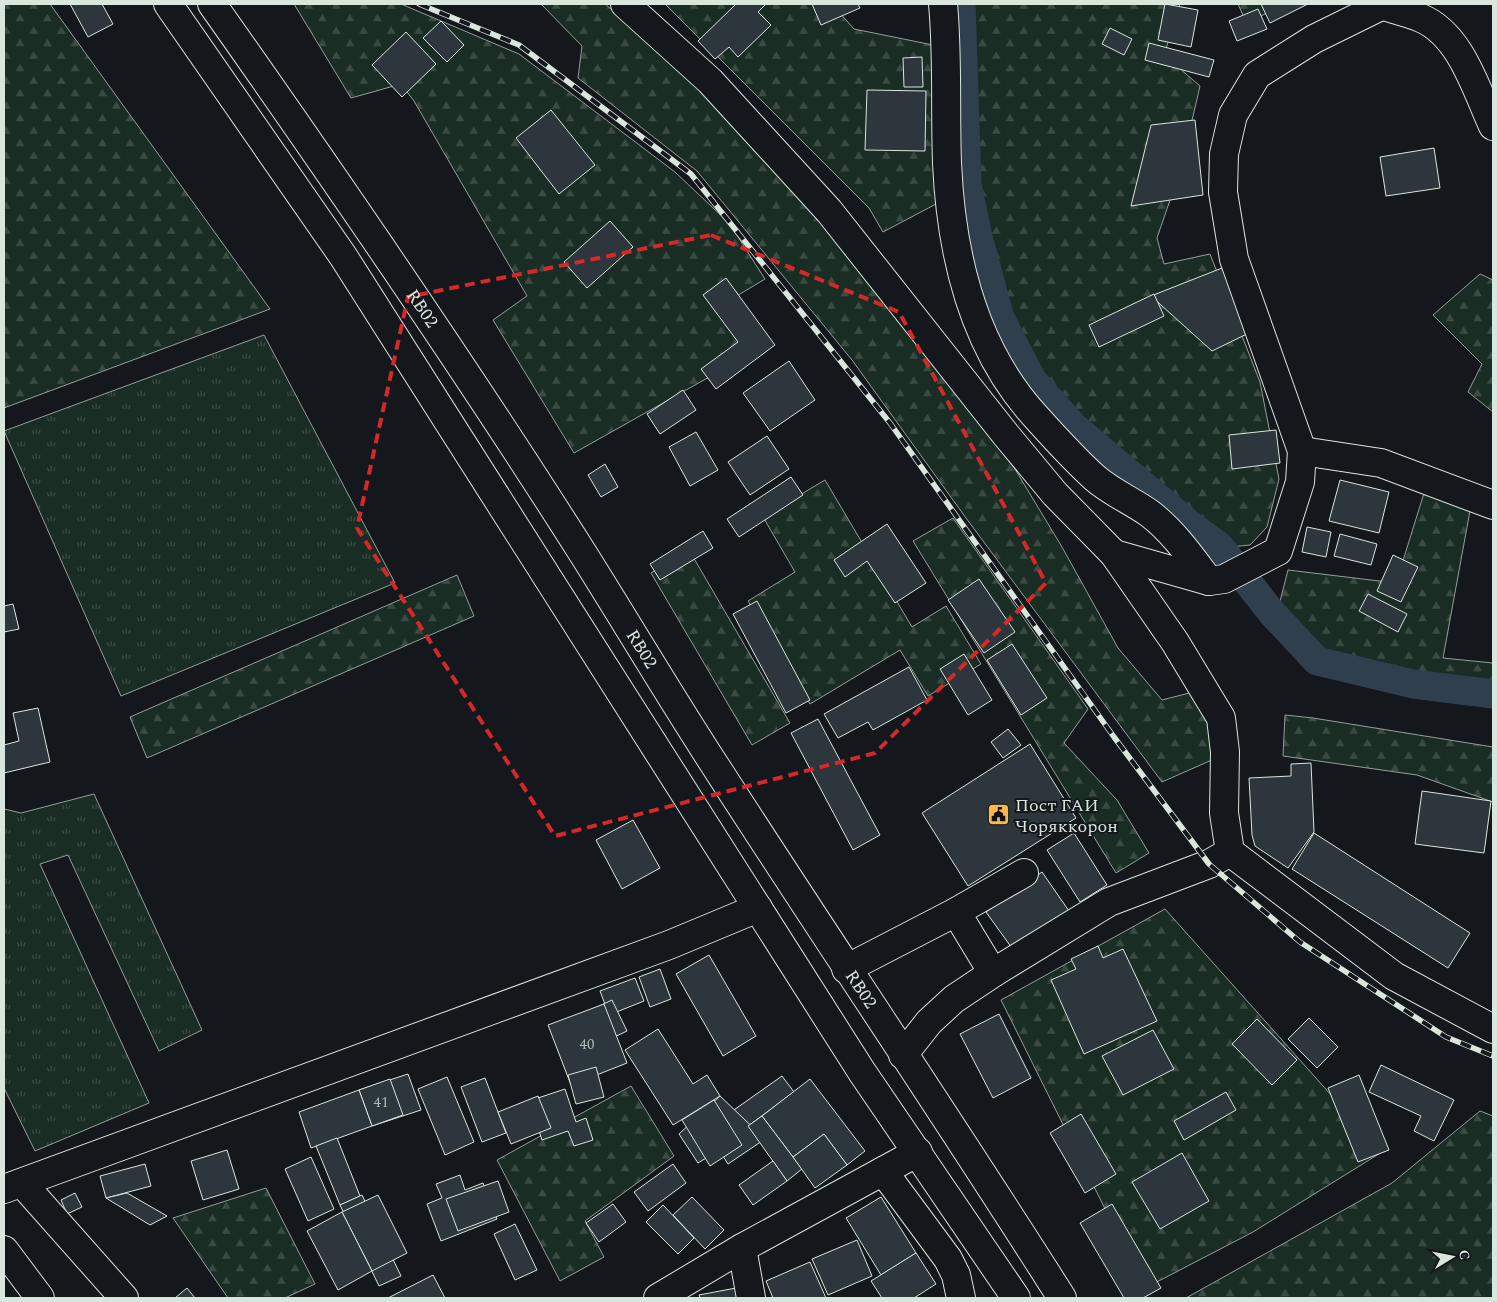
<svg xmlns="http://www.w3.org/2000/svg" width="1497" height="1302" viewBox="0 0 1497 1302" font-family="Spectral,serif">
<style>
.grass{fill:url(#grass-tufts);stroke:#939e99}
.forest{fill:url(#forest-firs);stroke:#939e99}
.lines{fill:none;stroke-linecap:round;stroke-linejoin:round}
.canal{stroke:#2f3f4d;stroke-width:29}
.building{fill:#2c363c;stroke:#d8e6dc}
.minor-casing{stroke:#d8e6dc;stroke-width:30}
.highway-casing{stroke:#d8e6dc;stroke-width:30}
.minor{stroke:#14181c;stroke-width:28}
.highway{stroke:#14181c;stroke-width:28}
.rail-casing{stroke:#d8e6dc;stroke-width:5.5}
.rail{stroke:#14181c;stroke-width:4;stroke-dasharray:11;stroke-linecap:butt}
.marked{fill:none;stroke:#d62828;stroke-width:4;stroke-dasharray:10 6;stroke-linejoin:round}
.labels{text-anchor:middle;stroke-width:4;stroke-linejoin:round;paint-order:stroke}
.number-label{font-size:15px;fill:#adbab4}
.street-label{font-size:18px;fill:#d8e6dc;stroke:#14181c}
.poi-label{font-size:18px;fill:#d8e6dc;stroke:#14181c;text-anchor:start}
</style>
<defs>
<pattern id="grass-tufts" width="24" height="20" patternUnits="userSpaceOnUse" patternTransform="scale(1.25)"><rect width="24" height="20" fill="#1a2d24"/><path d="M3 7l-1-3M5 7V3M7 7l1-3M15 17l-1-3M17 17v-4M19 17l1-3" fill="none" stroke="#3b4b43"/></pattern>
<pattern id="forest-firs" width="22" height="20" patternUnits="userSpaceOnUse" patternTransform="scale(1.25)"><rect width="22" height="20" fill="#1a2d24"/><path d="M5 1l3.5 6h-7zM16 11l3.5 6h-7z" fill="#3b4b43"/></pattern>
</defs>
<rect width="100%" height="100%" fill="#14181c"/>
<!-- grass -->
<g class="grass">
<path d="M264 335 395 583 121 696 4 431Z"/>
<path d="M94 794 202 1030 159 1051 68 855 40 864 149 1103 35 1151 4 1088V809L21 813Z"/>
</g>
<!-- forest -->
<g class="forest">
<path d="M4 4H50L270 309 4 408Z"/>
<path d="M294 4H401L519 54 675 172 729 223 765 279 730 300 759 349 574 453 493 320 527 296 414 101 401 84 351 98Z"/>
<path d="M541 4H605L694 78 963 383 1062 547 1118 648 1162 700 1197 691 1218 721 1214 759 1162 782 966 518 852 360 697 171 578 78 582 46Z"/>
<path d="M665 4H832L854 29 933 45 936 204 883 232 869 208Z"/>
<path d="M969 4H1180L1164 55 1200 86 1181 168 1157 238 1164 264 1210 254 1260 382 1279 479 1267 527 1250 545 1231 547 1081 421 1041 376 1007 314 985 236 976 182Z"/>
<path d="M1238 4H1289L1246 22Z"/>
<path d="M1480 274 1493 280V412L1468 392 1482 364 1433 315Z"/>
<path d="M825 480 912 627 946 606 981 664 928 696 900 650 810 704 748 601 795 572 763 517Z"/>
<path d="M1474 489 1443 658 1493 663V688L1412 676 1318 654 1278 609 1288 570 1396 583 1425 490Z"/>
<path d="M953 518 1088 709 1064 743 1117 800 1149 853 1116 873 913 541Z"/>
<path d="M689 550 790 723 752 745 651 573Z"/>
<path d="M457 575 474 616 147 758 130 717Z"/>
<path d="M1285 715 1313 718 1493 747V802L1417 775 1283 756Z"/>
<path d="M1165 909 1382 1152 1253 1232 1151 1285 1135 1269 1001 1000Z"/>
<path d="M631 1086 674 1156 585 1221 604 1257 560 1281 497 1160Z"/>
<path d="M1480 1111 1493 1116V1298H1186L1392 1183Z"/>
<path d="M266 1188 315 1284 285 1298H228L173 1218Z"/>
</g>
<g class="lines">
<!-- canal -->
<path class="canal" d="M961 4 967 184 978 237 1000 318 1032 380 1073 426 1189 524 1220 547 1272 613 1317 661 1413 684 1493 694"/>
</g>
<!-- building -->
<g class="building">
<path d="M70 4H102L113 24 88 37Z"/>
<path d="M736 4H766L758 12 771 25 738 57 729 47 715 59 698 41Z"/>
<path d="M812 4H858L860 8 821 25Z"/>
<path d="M1165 4 1198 10 1191 47 1158 40Z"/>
<path d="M1261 4H1308L1270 23Z"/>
<path d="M1258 9 1267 29 1237 41 1229 21Z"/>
<path d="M441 21 464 45 447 62 423 38Z"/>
<path d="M1110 28 1132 39 1124 55 1102 44Z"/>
<path d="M406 32 436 64 402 97 372 65Z"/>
<path d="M1149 43 1214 60 1209 77 1145 60Z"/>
<path d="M922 57 923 87H904L903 58Z"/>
<path d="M867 90 926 91 925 151 865 150Z"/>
<path d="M551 110 595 165 559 194 516 138Z"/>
<path d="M1195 120 1203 195 1131 206 1151 125Z"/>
<path d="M1434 148 1440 188 1386 196 1380 157Z"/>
<path d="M610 221 633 247 587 288 564 262Z"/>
<path d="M1222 268 1253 331 1212 351 1151 296Z"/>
<path d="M726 278 775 345 716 389 701 369 738 342 703 295Z"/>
<path d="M1154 294 1164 316 1099 347 1089 325Z"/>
<path d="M789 361 815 400 770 431 743 393Z"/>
<path d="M683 390 696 410 660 434 647 414Z"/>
<path d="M1276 430 1280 463 1232 469 1229 435Z"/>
<path d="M696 432 718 470 690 486 669 447Z"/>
<path d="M767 436 789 469 750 495 728 462Z"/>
<path d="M605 464 618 487 601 497 588 475Z"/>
<path d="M791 477 803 495 739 537 727 519Z"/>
<path d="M1340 480 1389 492 1379 533 1329 521Z"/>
<path d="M887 524 926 583 895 603 867 561 845 577 834 560Z"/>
<path d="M1307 527 1331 532 1326 557 1302 552Z"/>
<path d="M703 531 713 548 660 580 650 564Z"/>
<path d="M1340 534 1377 544 1371 565 1334 556Z"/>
<path d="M1393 555 1418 567 1401 602 1377 591Z"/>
<path d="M979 579 1015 632 984 653 948 600Z"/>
<path d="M1368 594 1407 614 1398 632 1359 611Z"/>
<path d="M757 601 810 700 786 713 733 614Z"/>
<path d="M13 604 19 629 4 632V606Z"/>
<path d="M1012 644 1047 698 1021 715 987 660Z"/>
<path d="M964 654 992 700 968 715 940 669Z"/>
<path d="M909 667 927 700 873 730 868 722 838 738 824 714Z"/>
<path d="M38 708 50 762 4 773V745L19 741 13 713Z"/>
<path d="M818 719 880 835 853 850 791 733Z"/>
<path d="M1008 729 1021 745 1003 758 991 742Z"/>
<path d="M1030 744 1076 818 968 886 922 813Z"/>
<path d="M1311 763 1314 832 1288 868 1255 846 1252 835 1249 778 1291 776V764Z"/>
<path d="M1422 791 1491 801 1484 853 1415 844Z"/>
<path d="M633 820 660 868 622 889 596 840Z"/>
<path d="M1074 833 1107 885 1080 902 1047 850Z"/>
<path d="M1314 833 1470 933 1448 968 1292 869Z"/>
<path d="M1042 872 1069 911 1014 951 986 912Z"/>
<path d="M1098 946 1103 958 1123 949 1157 1021 1084 1054 1051 980 1076 969 1071 959Z"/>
<path d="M709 955 756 1036 723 1056 676 974Z"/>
<path d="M660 969 671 999 650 1007 639 977Z"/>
<path d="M635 978 644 1001 609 1015 600 991Z"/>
<path d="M612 1000 627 1031 583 1052 568 1021Z"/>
<path d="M604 1004 627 1063 571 1085 548 1025Z"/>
<path d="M999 1014 1031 1078 993 1098 960 1034Z"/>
<path d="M1309 1018 1338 1047 1317 1068 1288 1039Z"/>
<path d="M1257 1019 1297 1060 1272 1085 1232 1044Z"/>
<path d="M658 1029 693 1084 707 1075 720 1096 673 1125 625 1050Z"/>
<path d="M1153 1030 1174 1069 1123 1095 1102 1056Z"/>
<path d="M1381 1065 1454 1100 1434 1141 1414 1131 1421 1116 1369 1092Z"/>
<path d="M596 1067 604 1097 576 1104 568 1075Z"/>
<path d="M408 1074 421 1110 372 1126 359 1090Z"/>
<path d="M1359 1075 1389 1150 1358 1162 1328 1088Z"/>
<path d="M782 1076 794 1092 736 1135 724 1117Z"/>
<path d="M447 1077 474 1142 445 1155 418 1089Z"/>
<path d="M485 1078 506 1133 482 1142 461 1087Z"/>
<path d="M390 1079 403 1115 372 1126 359 1090Z"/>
<path d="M810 1079 865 1151 847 1165 824 1134 793 1157 762 1116Z"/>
<path d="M565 1089 576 1122 586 1118 593 1140 574 1146 568 1131 542 1140 529 1101Z"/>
<path d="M359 1090 372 1126 311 1148 299 1112Z"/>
<path d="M1226 1092 1236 1110 1184 1140 1174 1121Z"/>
<path d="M538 1096 551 1128 511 1144 498 1112Z"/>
<path d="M720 1096 765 1139 728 1164 719 1150 698 1163 679 1134Z"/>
<path d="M714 1100 742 1145 710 1166 682 1120Z"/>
<path d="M1081 1114 1116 1174 1085 1193 1050 1133Z"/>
<path d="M762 1116 802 1169 787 1181 748 1126Z"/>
<path d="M824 1134 847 1165 815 1188 793 1157Z"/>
<path d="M337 1138 360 1196 340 1205 316 1146Z"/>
<path d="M227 1150 239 1189 203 1200 191 1161Z"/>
<path d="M1182 1153 1209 1201 1160 1229 1132 1182Z"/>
<path d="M311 1157 334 1209 308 1221 285 1169Z"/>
<path d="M773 1161 787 1181 753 1205 739 1185Z"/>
<path d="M145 1164 151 1186 106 1198 100 1176Z"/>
<path d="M673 1164 686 1183 648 1211 634 1192Z"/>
<path d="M460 1175 465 1190 483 1183 497 1219 441 1241 427 1204 442 1198 436 1184Z"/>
<path d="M498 1181 509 1212 458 1231 446 1199Z"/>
<path d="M75 1193 82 1207 67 1214 61 1200Z"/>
<path d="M127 1193 167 1216 150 1225 106 1198Z"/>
<path d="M362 1195 401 1276 379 1286 340 1205Z"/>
<path d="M378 1195 407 1253 372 1271 342 1212Z"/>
<path d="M692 1197 724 1230 705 1249 673 1215Z"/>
<path d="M881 1197 916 1253 881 1275 846 1218Z"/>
<path d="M613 1204 626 1222 599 1242 586 1223Z"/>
<path d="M1112 1204 1161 1288 1143 1298H1124L1080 1223Z"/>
<path d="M663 1205 694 1238 678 1254 646 1222Z"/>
<path d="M342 1212 372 1271 338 1290 307 1231Z"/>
<path d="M515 1224 537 1270 515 1280 494 1234Z"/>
<path d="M857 1240 872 1276 828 1295 812 1259Z"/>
<path d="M916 1253 936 1284 914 1298H882L871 1281Z"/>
<path d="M810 1262 826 1298H773L766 1281Z"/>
<path d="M433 1275 445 1298H388Z"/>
<path d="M187 1288 195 1298H175Z"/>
<path d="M736 1288 738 1298H700L699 1295Z"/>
</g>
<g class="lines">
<defs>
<g id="minor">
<path d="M625 4 710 81 829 211 1006 435 1055 494 1114 554 1175 642 1221 718 1225 752 1224 813 1230 852 1394 976 1493 1029"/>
<path d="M943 4C948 57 945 110 947 163 951 254 973 349 1037 418 1055 438 1075 460 1095 478 1111 492 1132 501 1149 513 1173 531 1191 557 1209 581"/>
<path d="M1384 6C1396 10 1409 13 1421 18 1461 35 1476 89 1493 126"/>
<path d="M1302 451 1381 463 1493 505"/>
<path d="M1114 554 1209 581 1224 579 1278 551 1300 482 1302 451 1234 259 1223 192 1224 154 1233 115 1257 75 1314 39 1385 4"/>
<path d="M956 912 993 973"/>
<path d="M846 969 956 912 1024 873"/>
<path d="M903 1055 929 1022 954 999 993 973 1109 902 1209 864 1230 852"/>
<path d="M883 1171 948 1259 956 1275 961 1298"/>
<path d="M22 1183 124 1298"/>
<path d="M4 1189 669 945 758 908"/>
<path d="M742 1248 751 1298"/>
<path d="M4 1250 40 1298"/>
<path d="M658 1298 742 1248 918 1152"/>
</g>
<g id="highway">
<path d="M168 4 343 256 862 1072 1016 1298"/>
<path id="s1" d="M212 4C339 184 464 366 582 552 628 625 671 698 718 770 832 947 950 1121 1062 1298"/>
</g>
</defs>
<!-- minor casing -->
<use href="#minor" class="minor-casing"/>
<!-- highway casing -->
<use href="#highway" class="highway-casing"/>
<!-- minor -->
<use href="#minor" class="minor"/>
<!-- highway -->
<use href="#highway" class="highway"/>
<defs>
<path id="rail" d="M419 4 519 45 691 174 890 423 1114 737 1209 864 1300 942 1446 1037 1493 1056"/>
</defs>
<!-- rail casing -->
<use href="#rail" class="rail-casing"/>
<!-- rail -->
<use href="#rail" class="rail"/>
</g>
<!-- marked area -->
<path class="marked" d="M711 235 899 312 1046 583 875 753 555 836 357 528 408 297Z"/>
<!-- icons -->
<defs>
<symbol id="civic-square" viewBox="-11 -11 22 22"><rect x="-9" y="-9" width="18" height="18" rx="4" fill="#ffb74d" stroke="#14181c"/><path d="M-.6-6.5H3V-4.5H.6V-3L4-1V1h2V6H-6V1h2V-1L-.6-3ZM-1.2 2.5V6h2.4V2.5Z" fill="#111"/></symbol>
</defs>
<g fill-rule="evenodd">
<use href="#civic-square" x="986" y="802" width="25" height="25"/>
</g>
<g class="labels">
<!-- number labels -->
<g class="number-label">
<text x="587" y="1049">40</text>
<text x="381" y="1107">41</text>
</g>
<!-- street labels -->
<g class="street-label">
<text dy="6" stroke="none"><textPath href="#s1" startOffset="370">RB02</textPath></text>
<text dy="6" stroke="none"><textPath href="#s1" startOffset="775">RB02</textPath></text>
<text dy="6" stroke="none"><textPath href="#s1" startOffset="1180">RB02</textPath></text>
</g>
<!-- poi labels -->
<g class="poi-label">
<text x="1015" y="811">Пост ГАИ<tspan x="1015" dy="21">Чоряккорон</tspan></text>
</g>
</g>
<!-- border -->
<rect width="1497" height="1302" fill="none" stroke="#d8e6dc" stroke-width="10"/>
<!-- north arrow -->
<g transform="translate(1452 1257) rotate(80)" stroke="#14181c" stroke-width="4" paint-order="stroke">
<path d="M0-4L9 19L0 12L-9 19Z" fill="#d8e6dc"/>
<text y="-8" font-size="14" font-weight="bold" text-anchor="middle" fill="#d8e6dc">С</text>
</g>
</svg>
